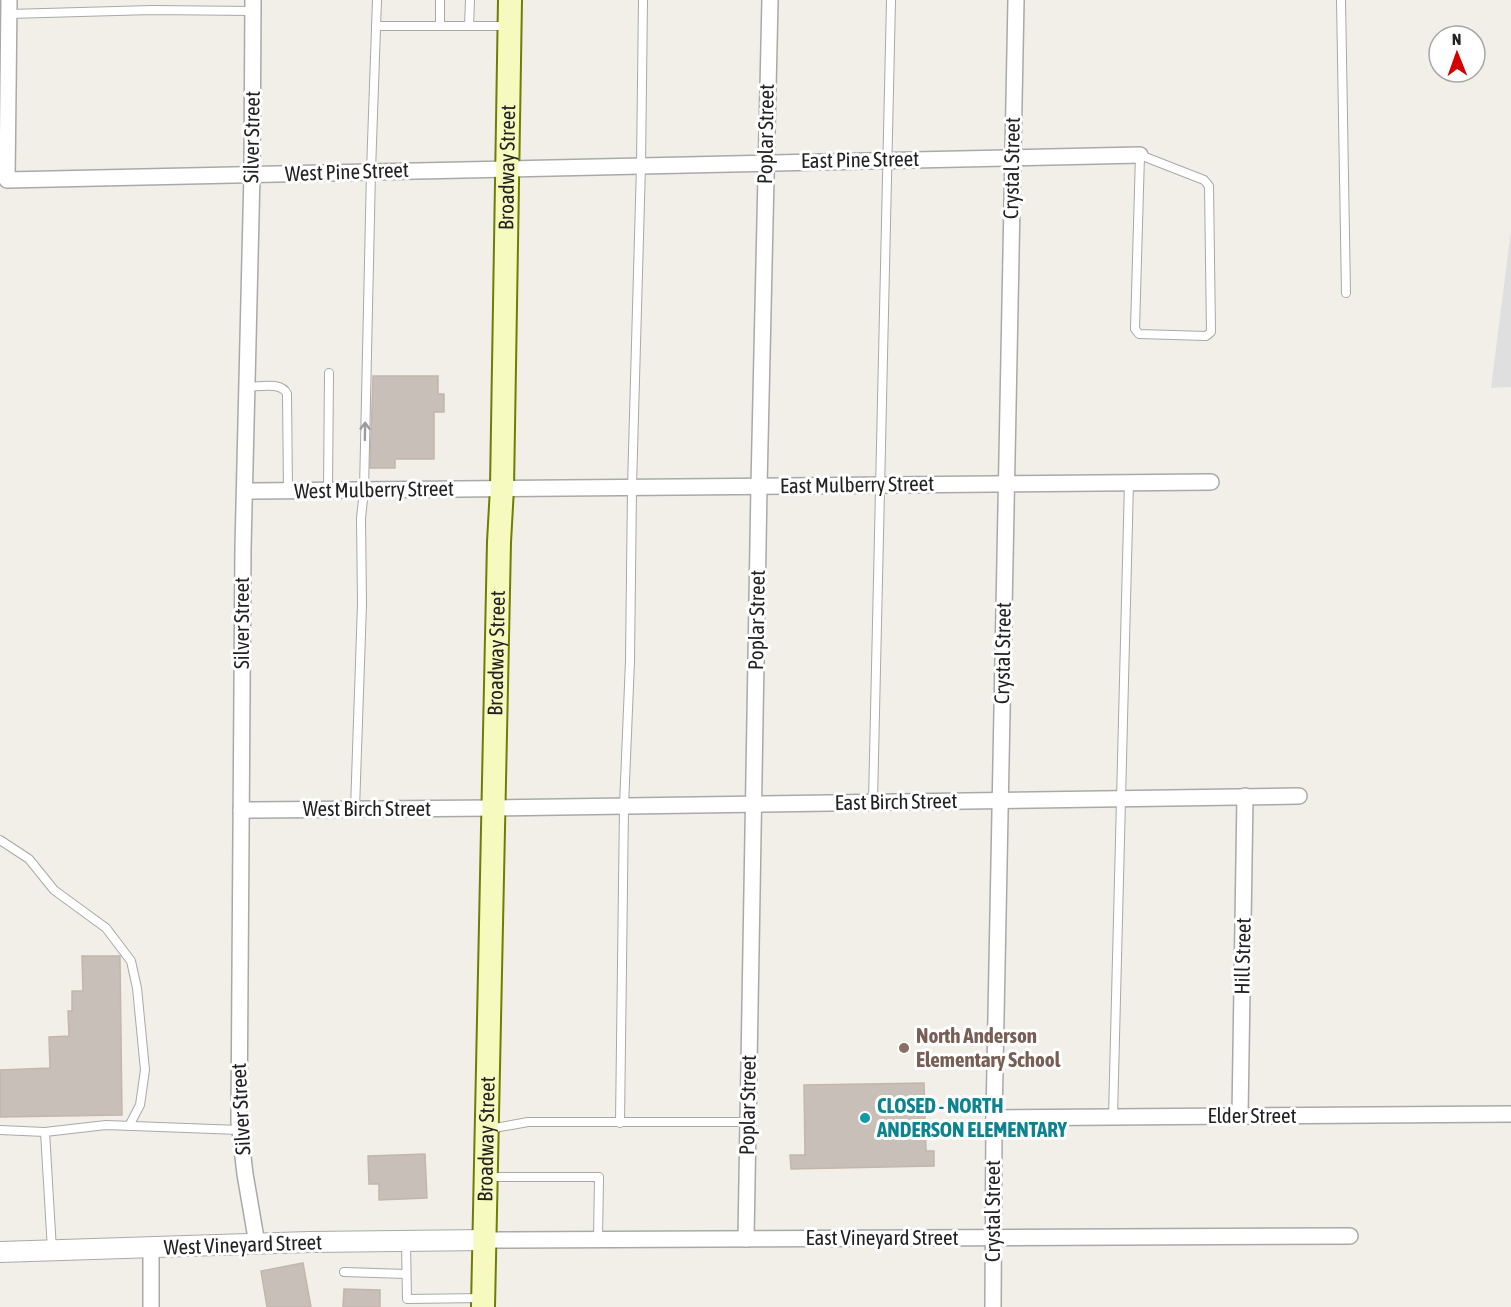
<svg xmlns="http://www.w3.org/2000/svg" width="1511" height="1307" viewBox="0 0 1511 1307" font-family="'Asap Condensed',sans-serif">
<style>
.residential{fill:#e0dfdf}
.building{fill:#c7bfb8;stroke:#c4b6ab;stroke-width:1.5}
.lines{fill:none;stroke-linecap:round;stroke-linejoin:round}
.service-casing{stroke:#a9a9a9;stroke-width:10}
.minor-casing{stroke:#a9a9a9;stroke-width:18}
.tertiary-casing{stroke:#a9a9a9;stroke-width:22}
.secondary-casing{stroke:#707d05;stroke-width:26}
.service{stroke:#fff;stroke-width:8}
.minor{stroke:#fff;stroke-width:15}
.tertiary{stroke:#fff;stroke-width:20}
.secondary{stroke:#f7fabf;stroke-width:22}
.oneway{stroke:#9c9c9c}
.education-dot{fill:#8d6e63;stroke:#fff;stroke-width:2}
.culture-dot{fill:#0f9aa8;stroke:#fff;stroke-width:2}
.labels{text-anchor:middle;stroke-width:6;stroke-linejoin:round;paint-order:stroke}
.street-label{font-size:21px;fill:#222;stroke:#fff}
.education-label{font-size:21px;font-weight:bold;fill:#785e54;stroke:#fff;text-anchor:start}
.culture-label{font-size:21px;font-weight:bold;fill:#0d838f;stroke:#fff;text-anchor:start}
</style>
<rect width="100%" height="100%" fill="#f2efe9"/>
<!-- residential -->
<path class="residential" d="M1511 230V387L1491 388Z"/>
<!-- building -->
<g class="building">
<path d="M373 376H438V394H444V412H434V459H395V468H370Z"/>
<path d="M82 956H120L122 1115 0 1117V1070L50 1068 49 1037 69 1036 68 1011H72V991H83Z"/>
<path d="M924 1083 926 1151H934V1166L791 1169 790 1155H805L804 1085Z"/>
<path d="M425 1154 427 1198 379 1200V1184H369L368 1156Z"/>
<path d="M303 1263 311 1307H267L261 1271Z"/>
<path d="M344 1289 380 1290V1307H343Z"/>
</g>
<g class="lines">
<defs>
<g id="service">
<path d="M1341 0 1346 293"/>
<path d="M9 14 152 10 253 11"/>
<path d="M376 26H469L470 0"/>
<path d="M440 26V0"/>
<path d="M469 26H507"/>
<path d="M1140 155 1204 180 1209 186 1211 332 1206 336 1139 334 1135 329Z"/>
<path d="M246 387C258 387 282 381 287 394L288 490"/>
<path d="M328 490 329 373"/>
<path d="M873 802 891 0"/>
<path d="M355 809 362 604 361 518 364 490 371 171 377 0"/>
<path d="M0 840 29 859 54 890 106 928 131 961 137 988 145 1070 140 1105 129 1126"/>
<path d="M1113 1117 1129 482"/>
<path d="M620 1123 624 806 630 661 632 487 641 165 643 0"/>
<path d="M489 1129 528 1122H747"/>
<path d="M0 1130 45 1132"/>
<path d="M489 1177H599L598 1240"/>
<path d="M406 1242 407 1299 482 1298"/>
<path d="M52 1250 45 1132 106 1125 240 1130"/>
<path d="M344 1272 406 1274"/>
</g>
<g id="minor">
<path d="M9 0 7 180 1140 155"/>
<path d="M253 0 252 174 243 548 239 1122 245 1174 257 1244"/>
<path d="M246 491 1211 482"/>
<path d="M241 810 493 808 1299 796"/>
<path d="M1240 1116 1245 796"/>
<path d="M994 1118 1511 1114"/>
<path d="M746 1239 759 486 770 0"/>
<path d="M486 1240 1350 1236"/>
<path d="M151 1248V1307"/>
<path d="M993 1307 994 1118 1016 0"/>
</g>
<path id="tertiary" d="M0 1252 310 1242 486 1240"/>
<g id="secondary">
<path id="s1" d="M483 1307 499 542 502 488 510 0"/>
</g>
</defs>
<!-- service casing -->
<use href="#service" class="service-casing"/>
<!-- minor casing -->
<use href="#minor" class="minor-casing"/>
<!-- tertiary casing -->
<use href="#tertiary" class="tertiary-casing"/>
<!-- secondary casing -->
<use href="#secondary" class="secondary-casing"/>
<!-- service -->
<use href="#service" class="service"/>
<!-- minor -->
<use href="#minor" class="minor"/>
<!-- tertiary -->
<use href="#tertiary" class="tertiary"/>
<!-- secondary -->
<use href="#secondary" class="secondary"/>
</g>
<!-- one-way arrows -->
<defs><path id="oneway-shaft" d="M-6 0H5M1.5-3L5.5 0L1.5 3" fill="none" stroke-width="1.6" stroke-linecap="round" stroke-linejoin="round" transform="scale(1.5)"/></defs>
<use class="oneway" href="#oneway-shaft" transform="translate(365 431) rotate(-89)"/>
<!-- markers -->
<circle class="education-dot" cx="904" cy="1048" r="6"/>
<circle class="culture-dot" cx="865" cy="1118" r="6"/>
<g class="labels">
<!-- street labels -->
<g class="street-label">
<text transform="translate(766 134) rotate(-89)" y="7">Poplar Street</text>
<text transform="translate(252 137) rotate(-89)" y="7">Silver Street</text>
<text transform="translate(860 160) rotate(-1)" y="7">East Pine Street</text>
<text dy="7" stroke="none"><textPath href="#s1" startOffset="1140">Broadway Street</textPath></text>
<text transform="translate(1012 168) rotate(-89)" y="7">Crystal Street</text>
<text transform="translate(347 172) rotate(-2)" y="7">West Pine Street</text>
<text transform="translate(857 485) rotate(-1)" y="7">East Mulberry Street</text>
<text transform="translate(374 490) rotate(-1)" y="7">West Mulberry Street</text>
<text transform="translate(757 620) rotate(-89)" y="7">Poplar Street</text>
<text transform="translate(242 623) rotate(-90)" y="7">Silver Street</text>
<text transform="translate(1003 653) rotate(-89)" y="7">Crystal Street</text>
<text dy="7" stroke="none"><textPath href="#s1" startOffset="654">Broadway Street</textPath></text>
<text transform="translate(896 802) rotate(-1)" y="7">East Birch Street</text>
<text x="367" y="816">West Birch Street</text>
<text transform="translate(1243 956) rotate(-89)" y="7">Hill Street</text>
<text transform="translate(748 1105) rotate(-89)" y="7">Poplar Street</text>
<text transform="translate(241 1109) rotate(-93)" y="7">Silver Street</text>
<text x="1252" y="1123">Elder Street</text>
<text dy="7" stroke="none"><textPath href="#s1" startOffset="168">Broadway Street</textPath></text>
<text transform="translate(993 1211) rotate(-90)" y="7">Crystal Street</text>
<text x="882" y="1245">East Vineyard Street</text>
<text transform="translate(243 1245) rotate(-2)" y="7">West Vineyard Street</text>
</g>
<!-- education labels -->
<g class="education-label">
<text x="916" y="1043">North Anderson<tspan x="916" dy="24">Elementary School</tspan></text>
</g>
<!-- culture labels -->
<g class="culture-label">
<text x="877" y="1113">CLOSED - NORTH<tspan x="877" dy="24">ANDERSON ELEMENTARY</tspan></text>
</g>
</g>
<!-- north arrow -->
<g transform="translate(1457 54) rotate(359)"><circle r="28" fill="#ffffff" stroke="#a7a7a7" stroke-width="1.5"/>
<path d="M0-4.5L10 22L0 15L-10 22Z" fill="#d40000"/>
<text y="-9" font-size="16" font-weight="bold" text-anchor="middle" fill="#222222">N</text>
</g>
</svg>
